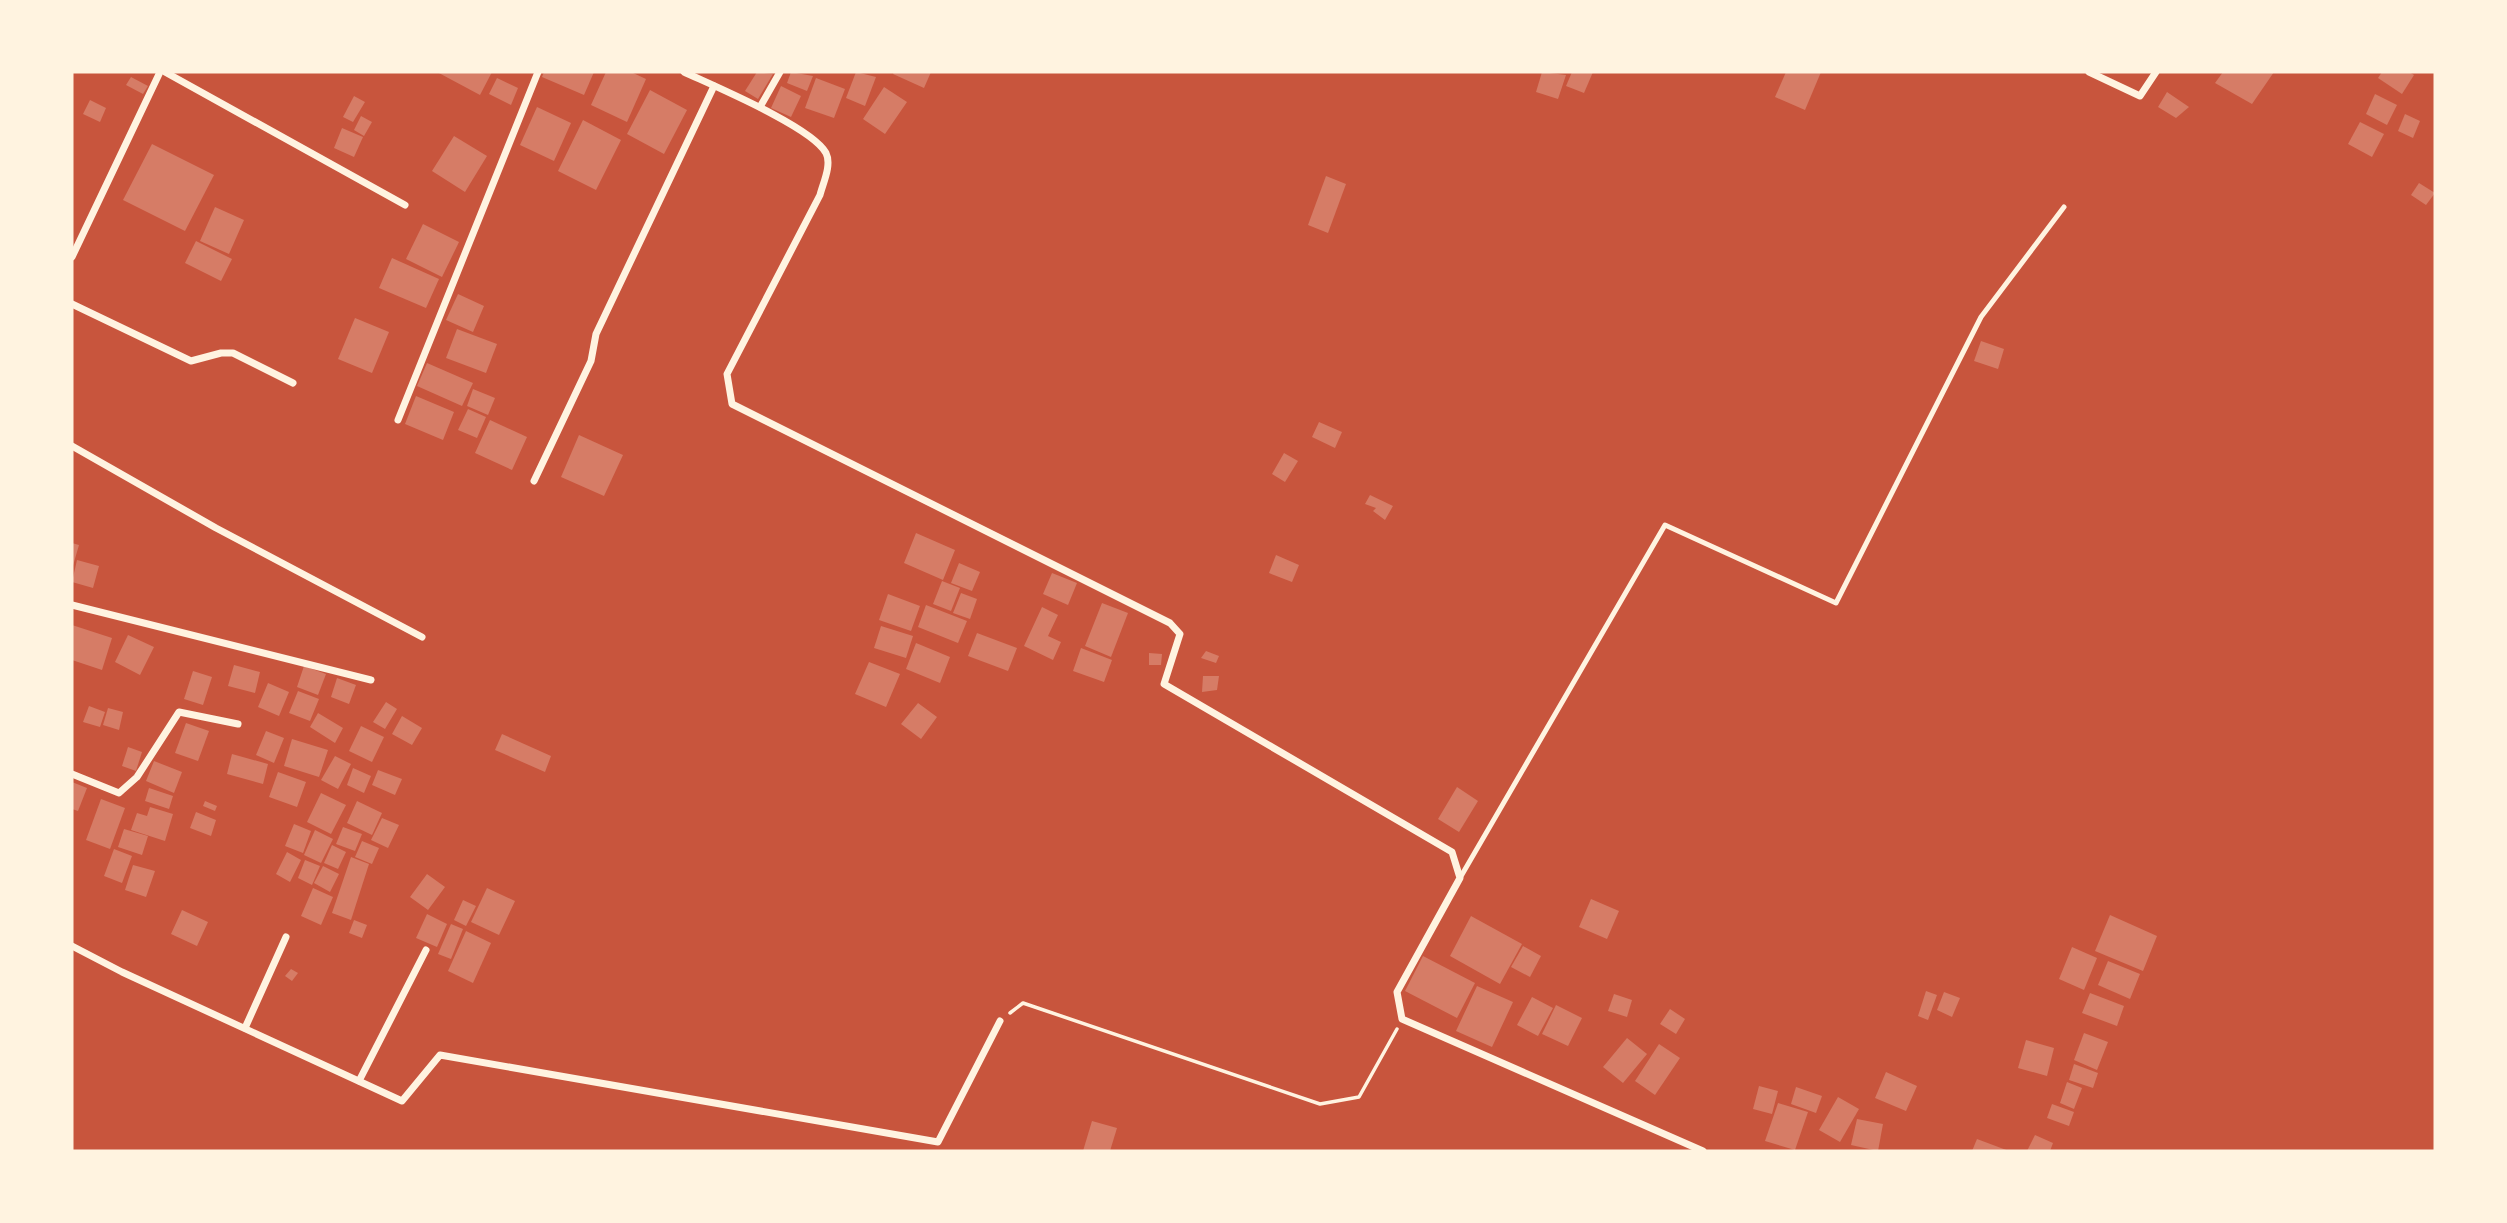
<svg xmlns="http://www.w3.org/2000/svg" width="2507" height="1223" viewBox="0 0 2507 1223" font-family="'Nunito Sans',sans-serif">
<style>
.building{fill:#d67c66}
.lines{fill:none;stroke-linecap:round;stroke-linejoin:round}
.path{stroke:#fff3e0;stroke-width:3.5}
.service{stroke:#fff3e0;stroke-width:5}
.minor{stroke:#fff3e0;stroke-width:7}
</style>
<rect width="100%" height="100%" fill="#c8553d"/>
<!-- building -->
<g class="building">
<path d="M437 72H492L480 95Z"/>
<path d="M544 72H594L584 95 542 77Z"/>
<path d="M606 72H631L646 79 627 122 591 105Z"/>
<path d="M757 72 773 74 758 99 745 91Z"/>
<path d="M791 72 813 76 807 91 787 83Z"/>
<path d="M856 72 876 77 865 106 846 98Z"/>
<path d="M894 72H931L924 88 893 74Z"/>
<path d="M1542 72 1566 75 1558 99 1536 92Z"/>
<path d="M1572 72H1593L1584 93 1566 86Z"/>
<path d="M1786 72H1821L1805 110 1775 97Z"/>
<path d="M2223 72H2274L2252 104 2215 83Z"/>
<path d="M2382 72H2409L2414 75 2402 94 2378 78Z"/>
<path d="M131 77 148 86 143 94 126 85Z"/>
<path d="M497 78 518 88 511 105 489 94Z"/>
<path d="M816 78 845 89 834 118 805 108Z"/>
<path d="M781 86 801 96 791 117 771 108Z"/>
<path d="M884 87 907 102 885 134 863 119Z"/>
<path d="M650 90 687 110 664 154 627 134Z"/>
<path d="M2167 92 2189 107 2176 118 2158 107Z"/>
<path d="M2375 94 2397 105 2387 125 2366 114Z"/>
<path d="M354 96 365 102 353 122 343 117Z"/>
<path d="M90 100 106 108 100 122 83 114Z"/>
<path d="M537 107 571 123 554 161 520 145Z"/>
<path d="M2405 114 2420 121 2413 138 2398 131Z"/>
<path d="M361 116 372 122 364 136 354 130Z"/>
<path d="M583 120 621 140 596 190 558 171Z"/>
<path d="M2360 122 2384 134 2372 157 2348 144Z"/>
<path d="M342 128 363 137 354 157 334 148Z"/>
<path d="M454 136 487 156 465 192 432 171Z"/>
<path d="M152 144 214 175 185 231 123 200Z"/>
<path d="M1326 176 1346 184 1328 233 1308 225Z"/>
<path d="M2419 183 2435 193 2426 205 2411 195Z"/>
<path d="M215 207 244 220 229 254 200 241Z"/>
<path d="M423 224 459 242 442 277 406 259Z"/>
<path d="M196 241 232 259 221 281 185 263Z"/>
<path d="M392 258 439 279 426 308 379 288Z"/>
<path d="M458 294 484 306 473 332 446 320Z"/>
<path d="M355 318 389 332 372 373 338 359Z"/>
<path d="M457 329 497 344 486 373 446 358Z"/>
<path d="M1981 341 2004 349 1998 369 1974 361Z"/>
<path d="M427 363 473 383 462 406 417 386Z"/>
<path d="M473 389 495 398 488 415 467 406Z"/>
<path d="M416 396 454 412 443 440 405 424Z"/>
<path d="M468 409 486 417 477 438 458 430Z"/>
<path d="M490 420 527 437 512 470 475 453Z"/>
<path d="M1319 422 1342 432 1335 448 1312 437Z"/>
<path d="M579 435 623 455 604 496 561 477Z"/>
<path d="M1284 453 1298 461 1285 482 1272 474Z"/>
<path d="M1370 495 1393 506 1385 520 1373 511 1376 508 1365 504Z"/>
<path d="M916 533 955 550 943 580 904 563Z"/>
<path d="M72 543 79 545 72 569Z"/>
<path d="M1276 555 1299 565 1292 582 1269 573Z"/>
<path d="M77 560 99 566 93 588 72 582Z"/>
<path d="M959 563 980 572 972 591 951 583Z"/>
<path d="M1052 573 1077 583 1068 605 1043 594Z"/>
<path d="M942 581 960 588 951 611 933 604Z"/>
<path d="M961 593 977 599 970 619 953 613Z"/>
<path d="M888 594 920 606 911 631 879 620Z"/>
<path d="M1102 603 1128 613 1111 657 1085 646Z"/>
<path d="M926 605 967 621 958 643 918 627Z"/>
<path d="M1042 607 1058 615 1048 636 1061 642 1053 660 1024 646Z"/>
<path d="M72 625 112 638 102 670 72 660Z"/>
<path d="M881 626 913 636 906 658 874 648Z"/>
<path d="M977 633 1017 648 1008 671 968 656Z"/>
<path d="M128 635 154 647 140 675 115 662Z"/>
<path d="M916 643 950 657 940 683 906 669Z"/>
<path d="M1081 648 1112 660 1104 682 1073 671Z"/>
<path d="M1206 651 1219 656 1216 663 1201 658Z"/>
<path d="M1149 653 1162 654 1161 665H1149Z"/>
<path d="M869 662 900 674 886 707 855 694Z"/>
<path d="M234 665 260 672 255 693 228 686Z"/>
<path d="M304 666 326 674 318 695 297 687Z"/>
<path d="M193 671 212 677 203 705 184 699Z"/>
<path d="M1203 676H1219L1217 690 1202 692Z"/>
<path d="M337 678 356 685 349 704 331 697Z"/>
<path d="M268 683 289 692 279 716 258 707Z"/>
<path d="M298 691 319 699 310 721 289 713Z"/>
<path d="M386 702 397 709 385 729 373 722Z"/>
<path d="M918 703 937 717 921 739 901 724Z"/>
<path d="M89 706 105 712 100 727 83 722Z"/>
<path d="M108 708 123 712 119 730 103 725Z"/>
<path d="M318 713 343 728 335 743 310 727Z"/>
<path d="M402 716 422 728 412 745 392 734Z"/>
<path d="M186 723 209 731 198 761 175 753Z"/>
<path d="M361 726 384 737 372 762 349 751Z"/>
<path d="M266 731 284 738 274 763 256 755Z"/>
<path d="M502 734 551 756 545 772 495 750Z"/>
<path d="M292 739 328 750 319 777 284 766Z"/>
<path d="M128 747 142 752 136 771 122 766Z"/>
<path d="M232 754 268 764 263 784 227 774Z"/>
<path d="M335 756 351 764 338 789 321 780Z"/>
<path d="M154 761 182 772 174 793 146 781Z"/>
<path d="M353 768 371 776 364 793 347 785Z"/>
<path d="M378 770 402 779 395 795 372 785Z"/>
<path d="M278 772 306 782 297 807 269 797Z"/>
<path d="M72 782 87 788 78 811 72 809Z"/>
<path d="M1457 787 1478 801 1459 832 1438 819Z"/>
<path d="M149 788 173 796 169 809 145 801Z"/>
<path d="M321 793 346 805 331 834 307 822Z"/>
<path d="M101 799 125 808 110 849 86 840Z"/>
<path d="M205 801 217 806 215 811 203 806Z"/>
<path d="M357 801 382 813 372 835 347 823Z"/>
<path d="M150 807 173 814 165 841 131 830 137 813 147 816Z"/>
<path d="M196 812 216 820 211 836 190 828Z"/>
<path d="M382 818 399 825 388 848 371 840Z"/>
<path d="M294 824 311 831 303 853 285 846Z"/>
<path d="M343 827 362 834 355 851 336 844Z"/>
<path d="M124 829 148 836 142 855 118 847Z"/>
<path d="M315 830 333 839 321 863 304 855Z"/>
<path d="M362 841 379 848 372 864 355 857Z"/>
<path d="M332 845 346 852 338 869 324 863Z"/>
<path d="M114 849 132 856 122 883 104 876Z"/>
<path d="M287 852 301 860 290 882 276 874Z"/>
<path d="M351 857 369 864 351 920 332 913Z"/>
<path d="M305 860 320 866 312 885 298 878Z"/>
<path d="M133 865 155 871 146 897 125 890Z"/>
<path d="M323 866 339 874 330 892 314 883Z"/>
<path d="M427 874 445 887 428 910 410 897Z"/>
<path d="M313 888 333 897 321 925 301 916Z"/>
<path d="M487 888 515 901 499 935 471 922Z"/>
<path d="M1591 899 1619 911 1607 939 1579 927Z"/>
<path d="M463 900 476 906 466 926 454 920Z"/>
<path d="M182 910 208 922 197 946 171 934Z"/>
<path d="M427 914 447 924 437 947 416 938Z"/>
<path d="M2110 915 2157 936 2143 971 2095 951Z"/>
<path d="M1471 916 1522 944 1500 984 1450 956Z"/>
<path d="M354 920 367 925 362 938 349 933Z"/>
<path d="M451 924 463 929 451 959 438 954Z"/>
<path d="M466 931 491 943 473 983 448 971Z"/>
<path d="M1523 946 1541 956 1530 977 1511 967Z"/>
<path d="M2072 947 2097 958 2084 990 2059 979Z"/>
<path d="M1423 956 1475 983 1457 1018 1405 991Z"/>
<path d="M2108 961 2140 974 2130 999 2098 985Z"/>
<path d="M291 969 298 973 292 981 285 976Z"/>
<path d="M1477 986 1513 1002 1492 1047 1456 1031Z"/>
<path d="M1926 991 1937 995 1928 1020 1918 1016Z"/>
<path d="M1944 992 1960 998 1952 1017 1937 1010Z"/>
<path d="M2090 993 2124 1006 2117 1026 2082 1013Z"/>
<path d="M1614 994 1632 1000 1627 1017 1608 1011Z"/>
<path d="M1532 997 1553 1008 1538 1036 1517 1025Z"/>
<path d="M1556 1005 1582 1018 1568 1046 1542 1034Z"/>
<path d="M1670 1009 1685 1019 1676 1034 1660 1024Z"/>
<path d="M2084 1033 2108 1042 2097 1070 2074 1060Z"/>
<path d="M1627 1038 1647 1054 1623 1083 1603 1067Z"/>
<path d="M2026 1040 2054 1048 2047 1076 2018 1068Z"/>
<path d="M1659 1044 1680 1058 1655 1095 1635 1081Z"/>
<path d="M2074 1064 2098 1073 2093 1088 2069 1080Z"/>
<path d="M1886 1072 1917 1086 1906 1111 1875 1098Z"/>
<path d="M2067 1082 2082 1088 2074 1109 2060 1103Z"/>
<path d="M1759 1086 1778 1091 1772 1114 1753 1109Z"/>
<path d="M1796 1087 1822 1096 1816 1113 1791 1104Z"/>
<path d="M1838 1097 1859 1109 1840 1142 1819 1130Z"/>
<path d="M1778 1103 1808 1112 1795 1150 1765 1141Z"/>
<path d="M2052 1104 2074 1112 2069 1126 2047 1118Z"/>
<path d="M1857 1119 1883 1124 1878 1151 1851 1145Z"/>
<path d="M1092 1121 1117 1128 1110 1151H1083Z"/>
<path d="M2035 1135 2053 1143 2050 1151H2027Z"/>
<path d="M1977 1139 2009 1151H1972Z"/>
</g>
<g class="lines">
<!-- path -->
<path class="path" d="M1010 1013 1023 1003 1320 1104 1359 1097 1397 1029"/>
<!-- service -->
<path class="service" d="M1460 878 1665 525 1836 603 1981 317 2064 207"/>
<!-- minor -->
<g class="minor">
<path d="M165 72 405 205"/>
<path d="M684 72C714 86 812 127 826 153 832 165 823 183 820 195L727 374 732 404 1170 623 1180 634 1164 684 1452 852 1460 878 1397 992 1402 1019 1703 1151"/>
<path d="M2089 72 2140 96 2156 72"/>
<path d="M760 107 780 72"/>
<path d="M72 257 160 72"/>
<path d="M72 304 191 361 221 353H233L293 383"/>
<path d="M398 420 538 72"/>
<path d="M72 446 216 528 422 637"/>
<path d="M534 481 591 361 596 334 714 86"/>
<path d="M72 605 371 680"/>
<path d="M72 774 119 793 137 777 179 712 238 724"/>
<path d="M72 946 122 972 402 1101 440 1055 938 1142 1000 1021"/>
<path d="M245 1028 286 937"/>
<path d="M359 1081 426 950"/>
</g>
</g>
<!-- border -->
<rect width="2507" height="1223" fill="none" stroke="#fff3e0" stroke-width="147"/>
</svg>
